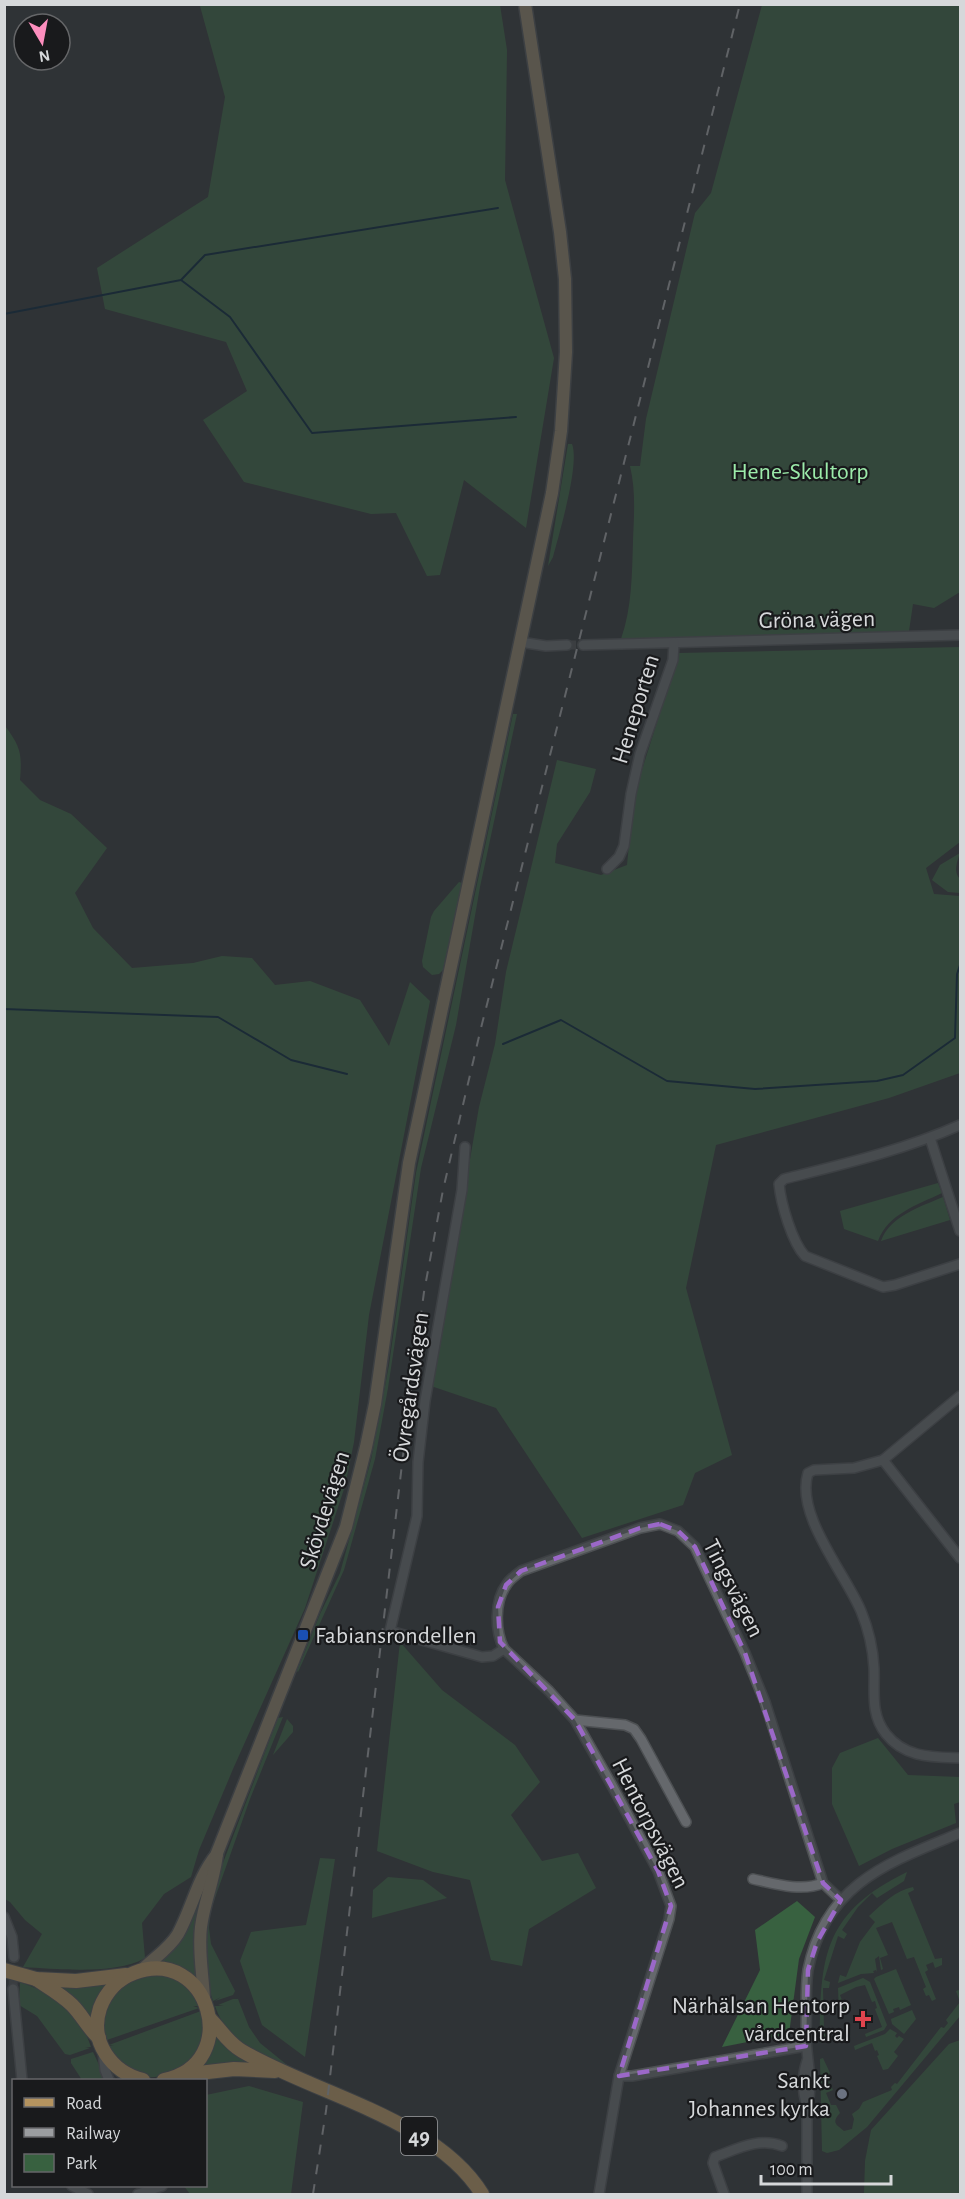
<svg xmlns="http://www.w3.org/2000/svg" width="965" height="2199" viewBox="0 0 965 2199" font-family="'Alegreya Sans',sans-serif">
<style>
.green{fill:#386140}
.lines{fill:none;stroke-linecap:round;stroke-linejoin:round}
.stream{stroke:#032136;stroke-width:2}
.minor-tunnel{stroke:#494c4f;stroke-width:9;stroke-dasharray:9 4.5;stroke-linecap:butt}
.minor-casing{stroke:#4d5053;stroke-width:12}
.secondary-casing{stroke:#4d5053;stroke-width:15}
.primary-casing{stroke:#4d5053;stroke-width:16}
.minor{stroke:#65686c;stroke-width:9}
.secondary{stroke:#8c7e66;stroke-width:12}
.primary{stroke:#b4935f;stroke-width:14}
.rail{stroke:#9b9da0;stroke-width:2;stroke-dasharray:10 10;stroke-linecap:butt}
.marked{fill:none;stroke:#9b68c8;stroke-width:4.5;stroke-dasharray:12 8;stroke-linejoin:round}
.transit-dot{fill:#1a4fb4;stroke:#191a1c;stroke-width:2}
.health-dot{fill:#e0444e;stroke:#191a1c;stroke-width:2}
.worship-dot{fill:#6b7280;stroke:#191a1c;stroke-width:2}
.labels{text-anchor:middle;stroke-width:4.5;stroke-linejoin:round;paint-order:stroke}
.shield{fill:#191a1c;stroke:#9d9fa1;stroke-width:1.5}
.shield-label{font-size:22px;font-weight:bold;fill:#d6d8da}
.park-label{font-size:24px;fill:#9cebaa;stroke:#191a1c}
.street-label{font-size:24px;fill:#d6d8da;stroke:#191a1c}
.poi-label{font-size:24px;fill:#d6d8da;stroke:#191a1c;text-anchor:end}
</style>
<rect width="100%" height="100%" fill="#303336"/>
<!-- green -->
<g class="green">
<path d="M101 5H500L507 50 505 180 554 358 526 528 464 480 440 575 427 576 396 513 371 514 244 482 203 420 247 391 226 342 105 309 97 268 208 197 225 97 200 6Z"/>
<path d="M762 5H960V592L934 608 913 604 909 631 621 639C632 608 632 574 633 541 634 515 636 491 630 466H640L646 419 695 213 711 193Z"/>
<path d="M568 444H572C580 464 559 534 553 557L548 566Z"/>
<path d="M960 647V842L926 868 934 894 960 896V1073L889 1098 716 1145 686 1288 732 1455 695 1473 683 1505 582 1538 496 1408 431 1386 479 1107 495 1044 506 972 557 760 596 769 590 792 557 844 555 863 601 875 627 865 634 795 679 653Z"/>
<path d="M513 714H517L480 887 456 1025 421 1168 388 1388 375 1459 344 1570 298 1672 297 1671 320 1614 340 1573 371 1460 389 1365 416 1173Z"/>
<path d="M5 726C21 747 22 754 20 780L40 800 71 814 107 848 75 893 93 928 132 968 193 963 222 956 252 958 275 985 310 981 360 1000 389 1046 410 982 430 1001 369 1315 354 1442 345 1486 305 1608 233 1769 199 1850 191 1877 164 1894 142 1923 145 1958C116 1975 57 1969 23 1967L42 1934 25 1920 10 1902 5 1899Z"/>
<path d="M960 853C957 862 953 872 960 879V893L948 892 932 880 940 865Z"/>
<path d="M459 882 462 883 443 970 439 974 432 975 423 967 422 961 431 917 434 911Z"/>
<path d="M938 1183 942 1193C917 1205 888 1214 878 1241L844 1229 840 1211Z"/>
<path d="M943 1197 950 1220 881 1241C890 1216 920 1207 943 1197Z"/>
<path d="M400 1642 442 1690 515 1745 540 1782 511 1815 542 1861 578 1853 596 1888 529 1929 522 1966 491 1960 470 1880 433 1872 377 1851Z"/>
<path d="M283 1717 250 1799 210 1912 209 1928 211 1944 235 1991 233 1995 215 2001 221 1997 213 2001 208 1985 204 1928 218 1876 278 1718Z"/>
<path d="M287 1719 293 1726V1732L273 1755Z"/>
<path d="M878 1738 908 1775 960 1777V1802L954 1804 956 1823 892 1849 859 1866 832 1804V1768L840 1753Z"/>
<path d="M320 1858 335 1859 305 2057 262 2025 240 1961 251 1932 306 1925Z"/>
<path d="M907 1872 904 1881 877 1898 872 1893 858 1907 842 1930 847 1934 844 1939 838 1936 824 1980 830 1982 829 1988H823L824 2030H830L827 2041 820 2043C820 1957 823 1913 907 1872Z"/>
<path d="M208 1874 200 1984 154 1966C185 1945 194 1907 208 1874Z"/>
<path d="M388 1877 423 1880 447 1898 372 1918 373 1890Z"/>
<path d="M913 1887 914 1890 908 1893 935 1959 942 1958V1965L935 1968 933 1962 926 1965 928 1970 925 1972 936 1999 932 2001 929 1995 926 1996 923 1989 926 1987 914 1957 907 1959 892 1922 876 1928 888 1955 880 1958 883 1969 881 1970 879 1956 875 1959 877 1972 876 1970 873 1971 874 1973 861 1974 838 1983 840 1975 846 1977 860 1942 875 1922 869 1916C881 1905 896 1890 913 1887Z"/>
<path d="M797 1901 815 1917 799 1959 789 2034 722 2047 760 1970 755 1930Z"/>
<path d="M896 1969 911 2005 900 2010 899 2007 893 2009 894 2012 889 2014 874 1979 876 1977Z"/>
<path d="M159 1974C182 1981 188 1985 199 2006H193L199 2008 104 2041C98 2017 109 1992 131 1979 138 1975 151 1975 159 1974Z"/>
<path d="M863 1978 870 1982 887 2025 884 2030 866 2037 865 2034 882 2027 875 2009 877 2008 875 2001 872 2002 865 1985 856 1987 840 1995 847 2013 841 2015 839 2012 838 1988Z"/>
<path d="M113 1981 94 2023 54 1984Z"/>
<path d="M20 1982C59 1997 76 2005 91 2047H85L90 2048 70 2055 65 2054 37 2016 19 2005Z"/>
<path d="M959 1990 960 2016 867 2127 839 2150 827 2153 822 2151 820 2059 823 2058 830 2073 827 2077 833 2090 826 2093 831 2105H836L840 2113C830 2124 838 2125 844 2131L852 2129 854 2119 852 2114 859 2109 863 2102 892 2090 891 2087 895 2083 897 2084 941 2027 944 2028 948 2023 946 2020 960 2002 956 1991Z"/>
<path d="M233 1999H238L249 2027 260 2043 297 2073C263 2052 230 2048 215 2006H224L218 2005Z"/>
<path d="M912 2010 916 2019 904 2034 892 2024 891 2019Z"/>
<path d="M201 2011 205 2031 195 2059C171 2072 156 2086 129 2070 117 2063 114 2059 109 2046L114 2045H109Z"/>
<path d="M890 2029 897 2033 895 2036 897 2038 899 2036 904 2039 894 2052 898 2056 888 2069 883 2070 877 2056 879 2055 877 2050 875 2051 872 2043 855 2050 854 2046 885 2034Z"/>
<path d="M214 2032 254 2063 197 2071Z"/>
<path d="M960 2040V2194H864L865 2161 871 2130 949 2044Z"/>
<path d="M93 2052 106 2080H82L71 2063V2059Z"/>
<path d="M249 2086 303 2102 291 2194H190L184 2186H206V2095Z"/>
</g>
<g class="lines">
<!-- stream -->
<g class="stream">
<path d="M181 280 230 317 312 433 516 417"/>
<path d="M4 314 181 280 205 255 498 208"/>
<path d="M4 1009 218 1017 291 1060 347 1074"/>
<path d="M503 1044 561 1020 667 1081 755 1089 877 1081 903 1075 955 1038 957 974 960 965"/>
</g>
<!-- minor-tunnel -->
<g class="minor-tunnel">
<path d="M567 645H583"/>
<path d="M13 1989 14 1957"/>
</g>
<defs>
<g id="minor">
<path d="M520 642 546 646 567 645"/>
<path d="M583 645 960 635"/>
<path d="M607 869 619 857 624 846 631 794 640 754 673 660 674 643"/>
<path d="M960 1125C904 1150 844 1164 784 1179L779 1184C781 1204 792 1242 805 1256L883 1287 895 1285 960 1264"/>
<path d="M930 1138 960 1231"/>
<path d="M465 1147 462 1190 425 1401 418 1462 417 1516 390 1631 482 1657 493 1656 504 1649 549 1691 575 1720 610 1782 658 1871 671 1906 669 1919 619 2076 599 2194"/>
<path d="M883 1460 960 1396"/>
<path d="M960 1558 883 1460 854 1468 814 1470 808 1473C795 1515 845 1573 861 1611 868 1628 873 1649 874 1668 875 1691 870 1714 886 1734 905 1758 932 1757 960 1758"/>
<path d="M504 1649C495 1631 494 1601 507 1584 510 1579 516 1575 521 1571L640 1528 660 1524 678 1531 695 1547 745 1653 765 1702 823 1883 841 1900"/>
<path d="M575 1720 625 1725 634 1729 641 1739 686 1822"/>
<path d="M753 1879C775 1884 802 1892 823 1883"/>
<path d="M4 1917 12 1937 14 1957"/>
<path d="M13 1989 22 2080"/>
<path d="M103 2051 105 2070 109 2080"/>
<path d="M807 2061C802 2076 802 2091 807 2106"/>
<path d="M619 2076H632L806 2046"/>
<path d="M72 2186 88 2194"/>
<path d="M138 2194 162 2186"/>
<path d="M724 2194 713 2163 715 2157C737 2149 759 2137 782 2146"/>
<path d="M807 2194V2107C814 2082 806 2059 806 2034 807 2013 805 1990 808 1970 825 1883 890 1862 960 1833"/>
</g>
<g id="secondary">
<path d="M142 1970C154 1958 169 1949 178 1934 193 1906 197 1879 217 1854"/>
<path d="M204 1999C203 1975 198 1951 201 1927 204 1902 215 1878 217 1853L346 1527 366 1447 375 1404 409 1163 552 493 561 431 566 352 565 279 560 232 525 4"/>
</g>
<g id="primary">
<path d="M4 1970 36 1979 76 1981 126 1975"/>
<path d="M36 1979C48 1987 62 1995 72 2005 82 2015 88 2028 99 2038"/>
<path d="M210 2019C221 2030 228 2043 242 2051 315 2094 436 2119 482 2194"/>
<path d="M181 2075 234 2069 275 2071"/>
<path d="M143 2080C111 2072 89 2041 100 2008 106 1992 118 1979 134 1973 209 1944 244 2064 164 2080"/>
</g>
</defs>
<!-- minor casing -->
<use href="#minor" class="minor-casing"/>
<!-- secondary casing -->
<use href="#secondary" class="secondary-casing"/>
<!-- primary casing -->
<use href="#primary" class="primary-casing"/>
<!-- minor -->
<use href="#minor" class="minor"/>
<!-- secondary -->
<use href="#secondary" class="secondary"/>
<!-- primary -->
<use href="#primary" class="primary"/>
<!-- rail -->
<path class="rail" d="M313 2194 326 2111 410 1396 424 1292 443 1190 481 1028 740 4"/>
</g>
<!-- marked area -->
<path d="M0 0H965V2199H0ZM660 1524 678 1531 695 1547 745 1653 823 1883 841 1900 817 1942 808 1970 806 2046 619 2076 671 1906 658 1871 575 1720 500 1642 498 1607 506 1585 521 1571 640 1528Z" fill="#303336" fill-opacity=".55" fill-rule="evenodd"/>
<path class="marked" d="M660 1524 678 1531 695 1547 745 1653 823 1883 841 1900 817 1942 808 1970 806 2046 619 2076 671 1906 658 1871 575 1720 500 1642 498 1607 506 1585 521 1571 640 1528Z"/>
<!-- markers -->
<rect class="transit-dot" x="297" y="1629" width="12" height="12" rx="3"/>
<path class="health-dot" d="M860 2010h6v6h6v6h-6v6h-6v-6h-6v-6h6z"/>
<circle class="worship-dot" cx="842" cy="2094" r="6"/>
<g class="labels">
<!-- shield labels -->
<rect class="shield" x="401" y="2117" width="36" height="38" rx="4.5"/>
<g class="shield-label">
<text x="419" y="2144">49</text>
</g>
<!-- park labels -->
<g class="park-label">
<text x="800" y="479">Hene-Skultorp</text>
</g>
<!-- street labels -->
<g class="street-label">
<text transform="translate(817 619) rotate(-1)" y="8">Gröna vägen</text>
<text transform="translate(635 709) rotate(-73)" y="8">Heneporten</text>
<text transform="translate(410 1387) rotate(-82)" y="8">Övregårdsvägen</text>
<text transform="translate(324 1510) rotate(-73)" y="8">Skövdevägen</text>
<text transform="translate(734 1588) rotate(63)" y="8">Tingsvägen</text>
<text transform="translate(651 1823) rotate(63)" y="8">Hentorpsvägen</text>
</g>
<!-- poi labels -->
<g class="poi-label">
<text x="315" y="1643" text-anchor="start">Fabiansrondellen</text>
<text x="850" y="2013">Närhälsan Hentorp<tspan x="850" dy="28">vårdcentral</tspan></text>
<text x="830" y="2088">Sankt<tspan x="830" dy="28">Johannes kyrka</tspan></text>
</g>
</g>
<!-- border -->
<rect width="965" height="2199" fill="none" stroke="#d6d8da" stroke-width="12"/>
<!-- legend -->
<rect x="12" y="2079" width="195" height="108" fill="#191a1c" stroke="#656668" stroke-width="1.5"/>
<rect x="24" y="2098" width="30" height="9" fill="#b4935f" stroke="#656668" stroke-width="1.5"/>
<text x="66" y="2109" font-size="18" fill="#d6d8da">Road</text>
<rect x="24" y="2128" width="30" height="9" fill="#9b9da0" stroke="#656668" stroke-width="1.5"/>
<text x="66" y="2139" font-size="18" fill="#d6d8da">Railway</text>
<rect x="24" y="2154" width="30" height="18" fill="#386140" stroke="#656668" stroke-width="1.5"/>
<text x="66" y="2169" font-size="18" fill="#d6d8da">Park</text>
<!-- north arrow -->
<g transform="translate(42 42) rotate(170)"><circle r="28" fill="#191a1c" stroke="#656668" stroke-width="1.5"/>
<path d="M0-4.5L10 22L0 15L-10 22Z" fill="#fd8ebe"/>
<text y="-9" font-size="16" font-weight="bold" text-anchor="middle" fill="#d6d8da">N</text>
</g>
<!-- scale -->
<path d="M761 2175v9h130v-9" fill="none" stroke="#d6d8da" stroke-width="3"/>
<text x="770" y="2175" font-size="18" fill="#d6d8da" stroke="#191a1c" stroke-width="4.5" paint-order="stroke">100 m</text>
</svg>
